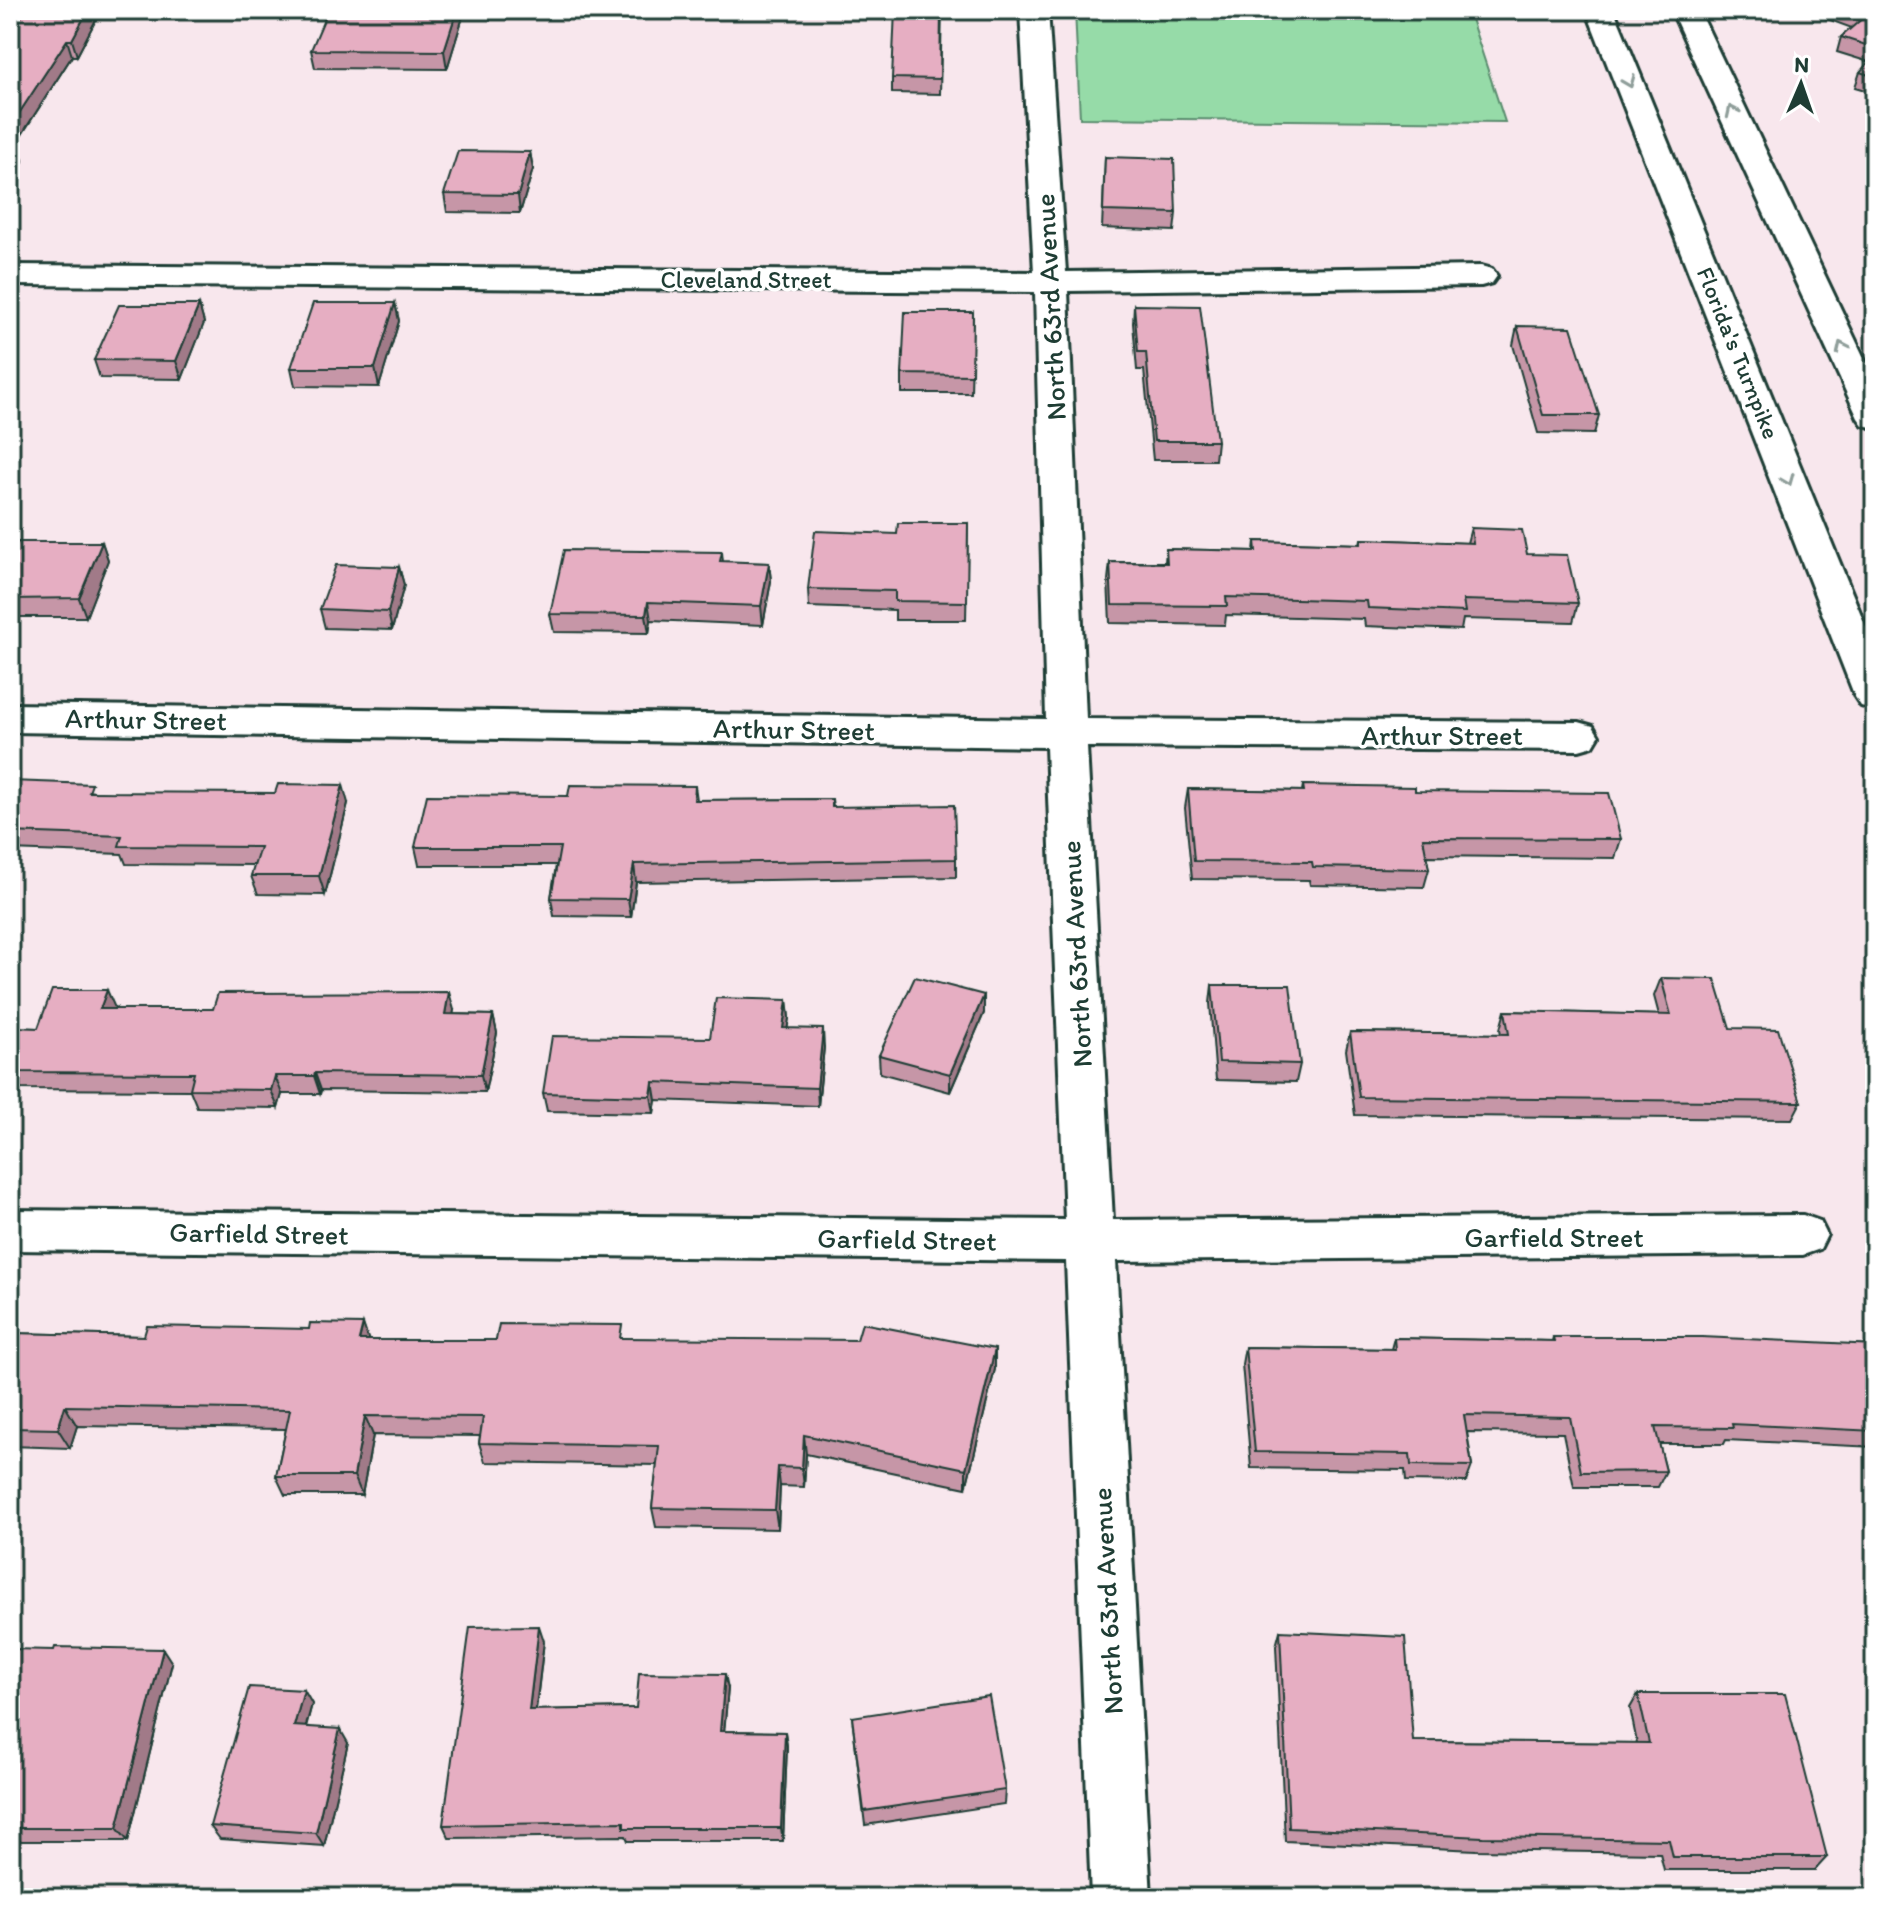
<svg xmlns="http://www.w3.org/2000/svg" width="1885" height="1908" viewBox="0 0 1885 1908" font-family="Itim,sans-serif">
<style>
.green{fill:#96dba8;stroke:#5a8c6e;stroke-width:2}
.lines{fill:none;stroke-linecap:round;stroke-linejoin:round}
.minor-casing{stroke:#1f3d34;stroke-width:6}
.highway-casing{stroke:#1f3d34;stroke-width:6}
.minor{fill:#fff;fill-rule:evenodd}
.highway{fill:#fff;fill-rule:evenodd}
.wall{fill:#c696a7;stroke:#1f3d34;stroke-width:2}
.shaded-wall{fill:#a17a88;stroke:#1f3d34;stroke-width:2}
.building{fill:#e6aec2;stroke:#1f3d34;stroke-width:2}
.oneway{stroke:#8f9e9a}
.labels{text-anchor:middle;stroke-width:7;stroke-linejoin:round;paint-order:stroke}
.far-street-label{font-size:24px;fill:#1f3d34;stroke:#fff}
.street-label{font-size:28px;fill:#1f3d34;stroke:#fff}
</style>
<rect width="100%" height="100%" fill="#f8e7ed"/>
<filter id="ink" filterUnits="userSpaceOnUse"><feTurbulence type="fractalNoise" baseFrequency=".0125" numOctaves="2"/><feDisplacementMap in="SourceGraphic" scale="16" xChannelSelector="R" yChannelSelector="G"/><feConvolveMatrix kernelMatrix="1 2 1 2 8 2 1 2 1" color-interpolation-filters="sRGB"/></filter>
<g filter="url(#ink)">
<!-- green -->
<path class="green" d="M1075 10H1468L1505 122 1080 118Z"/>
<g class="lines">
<defs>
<path id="minor" d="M1020 10H1048L1066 272 1481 266 1492 269 1497 276 1492 283 1481 286 1068 291 1086 719 1579 722 1593 726 1599 736 1593 746 1579 750 1087 747 1113 1220 1803 1215 1820 1221 1827 1235 1820 1249 1803 1255 1116 1261 1151 1898H1091L1066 1261 10 1250V1210L1065 1220 1046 747 10 732V704L1046 719 1035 292 10 285V265L1034 272Z"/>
<g id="highway">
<path d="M1586 10H1614L1875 649V710L1861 706 1855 697Z"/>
<path d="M1671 10H1699L1875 381V428L1863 425 1858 418Z"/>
</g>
</defs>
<!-- minor casing -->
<use href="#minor" class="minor-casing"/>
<!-- highway casing -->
<use href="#highway" class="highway-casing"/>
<!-- minor -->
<use href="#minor" class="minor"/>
<!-- highway -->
<use href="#highway" class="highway"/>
</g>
<!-- wall -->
<g class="wall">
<path d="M101 10 77 56H72L16 144H18L23 161 10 185V27L18 22Z"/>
<path d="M942 10 940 94 892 93V78Z"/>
<path d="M1803 10H1875V93L1855 87 1860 72 1869 62 1837 52 1841 37 1852 28Z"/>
<path d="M462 20 447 69 315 68 311 50Z"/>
<path d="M530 152 533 169 520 213 447 212 444 194Z"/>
<path d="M1105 157 1176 213 1174 231 1102 228Z"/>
<path d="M395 303 399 321 379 387 295 386 291 368Z"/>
<path d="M199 305 204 323 182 379 100 378 94 360Z"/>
<path d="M1134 305 1217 441 1215 460H1153L1144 370H1137L1133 323Z"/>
<path d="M973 312 971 393H902V374Z"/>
<path d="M1517 326 1599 415 1594 434 1538 433 1513 345Z"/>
<path d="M968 523 966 620H895V610L809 607 808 589 897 534Z"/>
<path d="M1471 528 1527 554 1578 603 1573 622 1463 619 1461 630 1365 626 1364 619 1226 615 1225 625 1110 623 1108 580 1110 562H1165L1166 549 1254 551 1255 541 1360 544 1361 539 1467 543Z"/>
<path d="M102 542 108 560 86 617H10V549Z"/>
<path d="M722 552 723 562 769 563 771 581 763 625 651 620 649 633 554 632 550 614Z"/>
<path d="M399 567 404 585 392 630 325 628 320 609Z"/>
<path d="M10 781 95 792 348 803 325 895 258 894 251 876 255 865 126 864 122 854 10 850Z"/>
<path d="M1303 785 1415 791 1621 839 1615 858 1426 856 1429 869 1424 887 1310 885 1309 880 1192 879 1185 808 1188 789 1302 791Z"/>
<path d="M695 786 697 800 832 799 833 807 956 859V877L636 882 631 917 554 916 551 898 556 865H419L415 847 568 796Z"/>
<path d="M1661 978 1730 1028 1801 1102 1792 1119 1355 1115 1346 1050 1350 1032 1501 1034 1500 1029 1505 1011 1659 1015 1654 996Z"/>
<path d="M1212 985 1300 1064 1296 1082 1216 1080 1210 1003Z"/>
<path d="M984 995V1013L950 1092 880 1073 879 1055Z"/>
<path d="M787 1000 789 1018 787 1028 824 1047 818 1106 656 1100 654 1113 547 1111 543 1093 710 1038Z"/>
<path d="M115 1008 114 1009 454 1010 453 1014 493 1015 497 1033 485 1092 321 1090 320 1094H282L278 1108 197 1107 190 1090 10 1089V1027L38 1028Z"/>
<path d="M363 1324 368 1340H496L625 1338 995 1349V1369L966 1488 806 1454 804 1487 780 1486 778 1529 656 1527 652 1508 657 1465 485 1462 479 1443 480 1436 373 1435 362 1495H285L276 1476 286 1429 77 1426 70 1448 10 1446V1333L144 1336 309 1329Z"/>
<path d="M1553 1337 1875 1345V1447L1726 1440 1724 1444H1659L1666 1471 1658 1487H1574L1563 1433 1467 1432 1472 1466 1466 1482 1406 1481 1405 1470 1251 1468 1242 1364 1245 1347 1391 1349 1394 1338 1552 1341Z"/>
<path d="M1280 1631 1413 1741 1637 1743 1630 1708 1638 1694 1827 1857 1815 1870H1664L1660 1853 1476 1850 1285 1841 1276 1646Z"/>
<path d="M544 1641 536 1710 636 1708 728 1688 724 1731 785 1732 787 1746 783 1841H628L626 1836 449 1838 443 1825Z"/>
<path d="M10 1649 172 1663 128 1841H10Z"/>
<path d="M312 1704 306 1727 348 1743 324 1846 220 1839 210 1826Z"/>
<path d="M852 1717 1005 1790 1004 1804 865 1825Z"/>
</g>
<!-- shaded-wall -->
<g class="shaded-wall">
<path d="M88 10H101L77 56 72 40Z"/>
<path d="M457 10H460L462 20 447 69 444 51Z"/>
<path d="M67 40 72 56 10 153V127Z"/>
<path d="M18 144 23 161 10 185V157Z"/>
<path d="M530 152 533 169 520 213 518 195Z"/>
<path d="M395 303 399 321 379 387 375 368Z"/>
<path d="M199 305 204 323 182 379 176 361Z"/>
<path d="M102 542 108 560 86 617 79 598Z"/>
<path d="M769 563 771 581 763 625 761 606Z"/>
<path d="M399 567 404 585 392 630 388 612Z"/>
<path d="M648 602 651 620 649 633 646 615Z"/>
<path d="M343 785 348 803 325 895 319 876Z"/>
<path d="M634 864 636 882 631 917 628 899Z"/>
<path d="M107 990 115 1008 108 1027 100 1009Z"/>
<path d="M449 992 454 1010 450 1032 445 1014Z"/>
<path d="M984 995V1013L950 1092V1074Z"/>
<path d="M787 1000 789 1018 785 1046 783 1028Z"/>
<path d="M493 1015 497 1033 485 1092 481 1075Z"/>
<path d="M823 1029 824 1047 818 1106 817 1088Z"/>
<path d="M315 1073 321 1090 320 1094 314 1076Z"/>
<path d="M275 1076 282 1094 278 1108 271 1090Z"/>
<path d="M653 1082 656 1100 654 1113 651 1096Z"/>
<path d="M363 1324 370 1344 359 1340Z"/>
<path d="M995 1349V1369L966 1488V1469Z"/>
<path d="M65 1406 77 1426 70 1448 58 1429Z"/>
<path d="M365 1416 373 1435 362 1495 354 1476Z"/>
<path d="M804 1435 806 1454 804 1487 802 1468Z"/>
<path d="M778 1467 780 1486 778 1529 775 1510Z"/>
<path d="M539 1626 544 1641 534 1724 529 1710Z"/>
<path d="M163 1649 172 1663 128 1841 117 1828Z"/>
<path d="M725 1674 728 1688 723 1745 720 1731Z"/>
<path d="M304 1690 312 1704 302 1740 294 1726Z"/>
<path d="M340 1729 348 1743 324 1846 316 1833Z"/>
<path d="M785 1732 787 1746 783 1841 781 1828Z"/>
</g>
<!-- building -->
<g class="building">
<path d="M25 10H88L72 40H67L10 127V27L13 22H18Z"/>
<path d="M328 10H457L444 51 311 50Z"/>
<path d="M895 10H941L940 79 892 78Z"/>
<path d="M1848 10H1875V48L1841 37 1865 16Z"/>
<path d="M1875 55V77L1860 72Z"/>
<path d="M10 144H18L10 157Z"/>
<path d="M458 151 530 152 518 195 444 194Z"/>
<path d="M1105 157 1174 159 1176 213 1103 211Z"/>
<path d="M313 303H395L375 368H291Z"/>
<path d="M119 305H199L176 361 94 360Z"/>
<path d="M1134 305 1200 306 1217 441H1154L1146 352H1138Z"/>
<path d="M905 312H973L972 375 902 374Z"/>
<path d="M1517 326 1571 327 1599 415H1543Z"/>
<path d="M898 523H968L967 602 895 601V591L808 589 815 531 897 534Z"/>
<path d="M1471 528 1522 530 1527 554 1567 555 1578 603 1463 600 1465 612 1368 608 1367 601 1226 597 1227 606 1112 605 1110 562 1167 563 1166 549 1256 551 1255 541 1361 544V539L1473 543Z"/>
<path d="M18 542H102L79 598 10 599V549L14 550Z"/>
<path d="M564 550 722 552 720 561 769 563 761 606 648 602 646 615 550 614Z"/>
<path d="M336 565 399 567 388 612 320 609Z"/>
<path d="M10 781 92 784 89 792 275 793 278 784 343 785 319 876H251L260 847 119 846 122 836 10 832Z"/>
<path d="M570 785 695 786 694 800 832 799V807L954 805 956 859 634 864 628 899 551 898 560 847H415L427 795 568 796Z"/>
<path d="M1303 785 1415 787V791L1609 793 1621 839 1423 838 1429 869 1313 867 1312 862 1194 861 1188 789 1304 791Z"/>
<path d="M915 977 984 995 950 1074 879 1055Z"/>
<path d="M1661 978 1715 979 1730 1028 1778 1029 1801 1102 1359 1097 1350 1032 1509 1034 1505 1011 1671 1015Z"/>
<path d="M1212 985H1290L1300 1064 1219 1062Z"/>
<path d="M52 990H107L100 1009H213L218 993 449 992 445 1014 493 1015 481 1075 315 1073 314 1076H275L271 1090 190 1089 194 1073 10 1072V1027L38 1028Z"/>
<path d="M716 998 787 1000 783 1028 823 1029 817 1088 653 1082 651 1096 543 1093 552 1036 710 1038Z"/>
<path d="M310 1323 363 1324 359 1340H496L499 1324 622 1325 620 1338 857 1340 862 1323 995 1349 966 1469 804 1435 802 1468 778 1467 775 1510 652 1508 659 1446 479 1443 483 1417 365 1416 354 1476H276L290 1410 65 1406 58 1429 10 1428V1333L144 1336 147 1326 309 1329Z"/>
<path d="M1553 1337H1702L1875 1345V1431L1732 1424 1733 1428 1655 1427 1666 1471 1581 1472 1570 1417 1464 1415 1472 1466 1411 1465 1410 1454 1255 1452 1245 1347 1395 1349 1394 1338 1554 1341Z"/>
<path d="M539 1626 529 1710 636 1708 639 1673 725 1674 720 1731 785 1732 781 1828H624V1822L443 1825 470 1627Z"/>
<path d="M1280 1631 1405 1637 1413 1741 1649 1743 1638 1694H1785L1827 1857H1673L1669 1840 1483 1837 1289 1828Z"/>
<path d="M55 1647 163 1649 117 1828H10V1649L54 1650Z"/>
<path d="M249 1687 304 1690 294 1726 340 1729 316 1833 210 1826Z"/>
<path d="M989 1696 1005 1790 864 1811 852 1717Z"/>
</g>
<!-- one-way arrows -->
<defs><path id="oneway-chevron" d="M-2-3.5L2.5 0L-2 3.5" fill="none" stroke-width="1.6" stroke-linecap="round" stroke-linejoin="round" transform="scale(2)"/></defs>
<g class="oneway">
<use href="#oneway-chevron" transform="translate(1629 82) rotate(68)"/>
<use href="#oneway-chevron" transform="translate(1732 111) rotate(-115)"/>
<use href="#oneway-chevron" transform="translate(1842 347) rotate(-115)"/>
<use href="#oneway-chevron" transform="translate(1788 480) rotate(68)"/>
</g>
</g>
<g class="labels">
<!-- far-street labels -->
<g class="far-street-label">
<text x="746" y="288">Cleveland Street</text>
<text transform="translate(1738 353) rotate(68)" y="8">Florida's Turnpike</text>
</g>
<!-- street labels -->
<g class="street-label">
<text transform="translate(1050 307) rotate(-93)" y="10">North 63rd Avenue</text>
<text transform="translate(146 719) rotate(1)" y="10">Arthur Street</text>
<text transform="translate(794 729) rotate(1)" y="10">Arthur Street</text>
<text x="1442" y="745">Arthur Street</text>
<text transform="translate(1076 954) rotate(-93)" y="10">North 63rd Avenue</text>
<text transform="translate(259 1233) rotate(1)" y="10">Garfield Street</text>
<text x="1554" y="1247">Garfield Street</text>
<text transform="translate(907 1239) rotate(1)" y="10">Garfield Street</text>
<text transform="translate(1107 1601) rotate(-93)" y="10">North 63rd Avenue</text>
</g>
</g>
<!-- margin -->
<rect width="1885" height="1908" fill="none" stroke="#fff" stroke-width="40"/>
<rect x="20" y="20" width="1845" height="1868" fill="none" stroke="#1f3d34" stroke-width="3" filter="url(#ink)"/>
<!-- north arrow -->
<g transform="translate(1801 84) rotate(2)" stroke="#ffffff" stroke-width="6" paint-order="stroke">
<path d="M0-6L14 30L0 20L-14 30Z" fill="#1f3d34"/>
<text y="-12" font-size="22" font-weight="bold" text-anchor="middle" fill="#1f3d34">N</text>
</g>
</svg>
